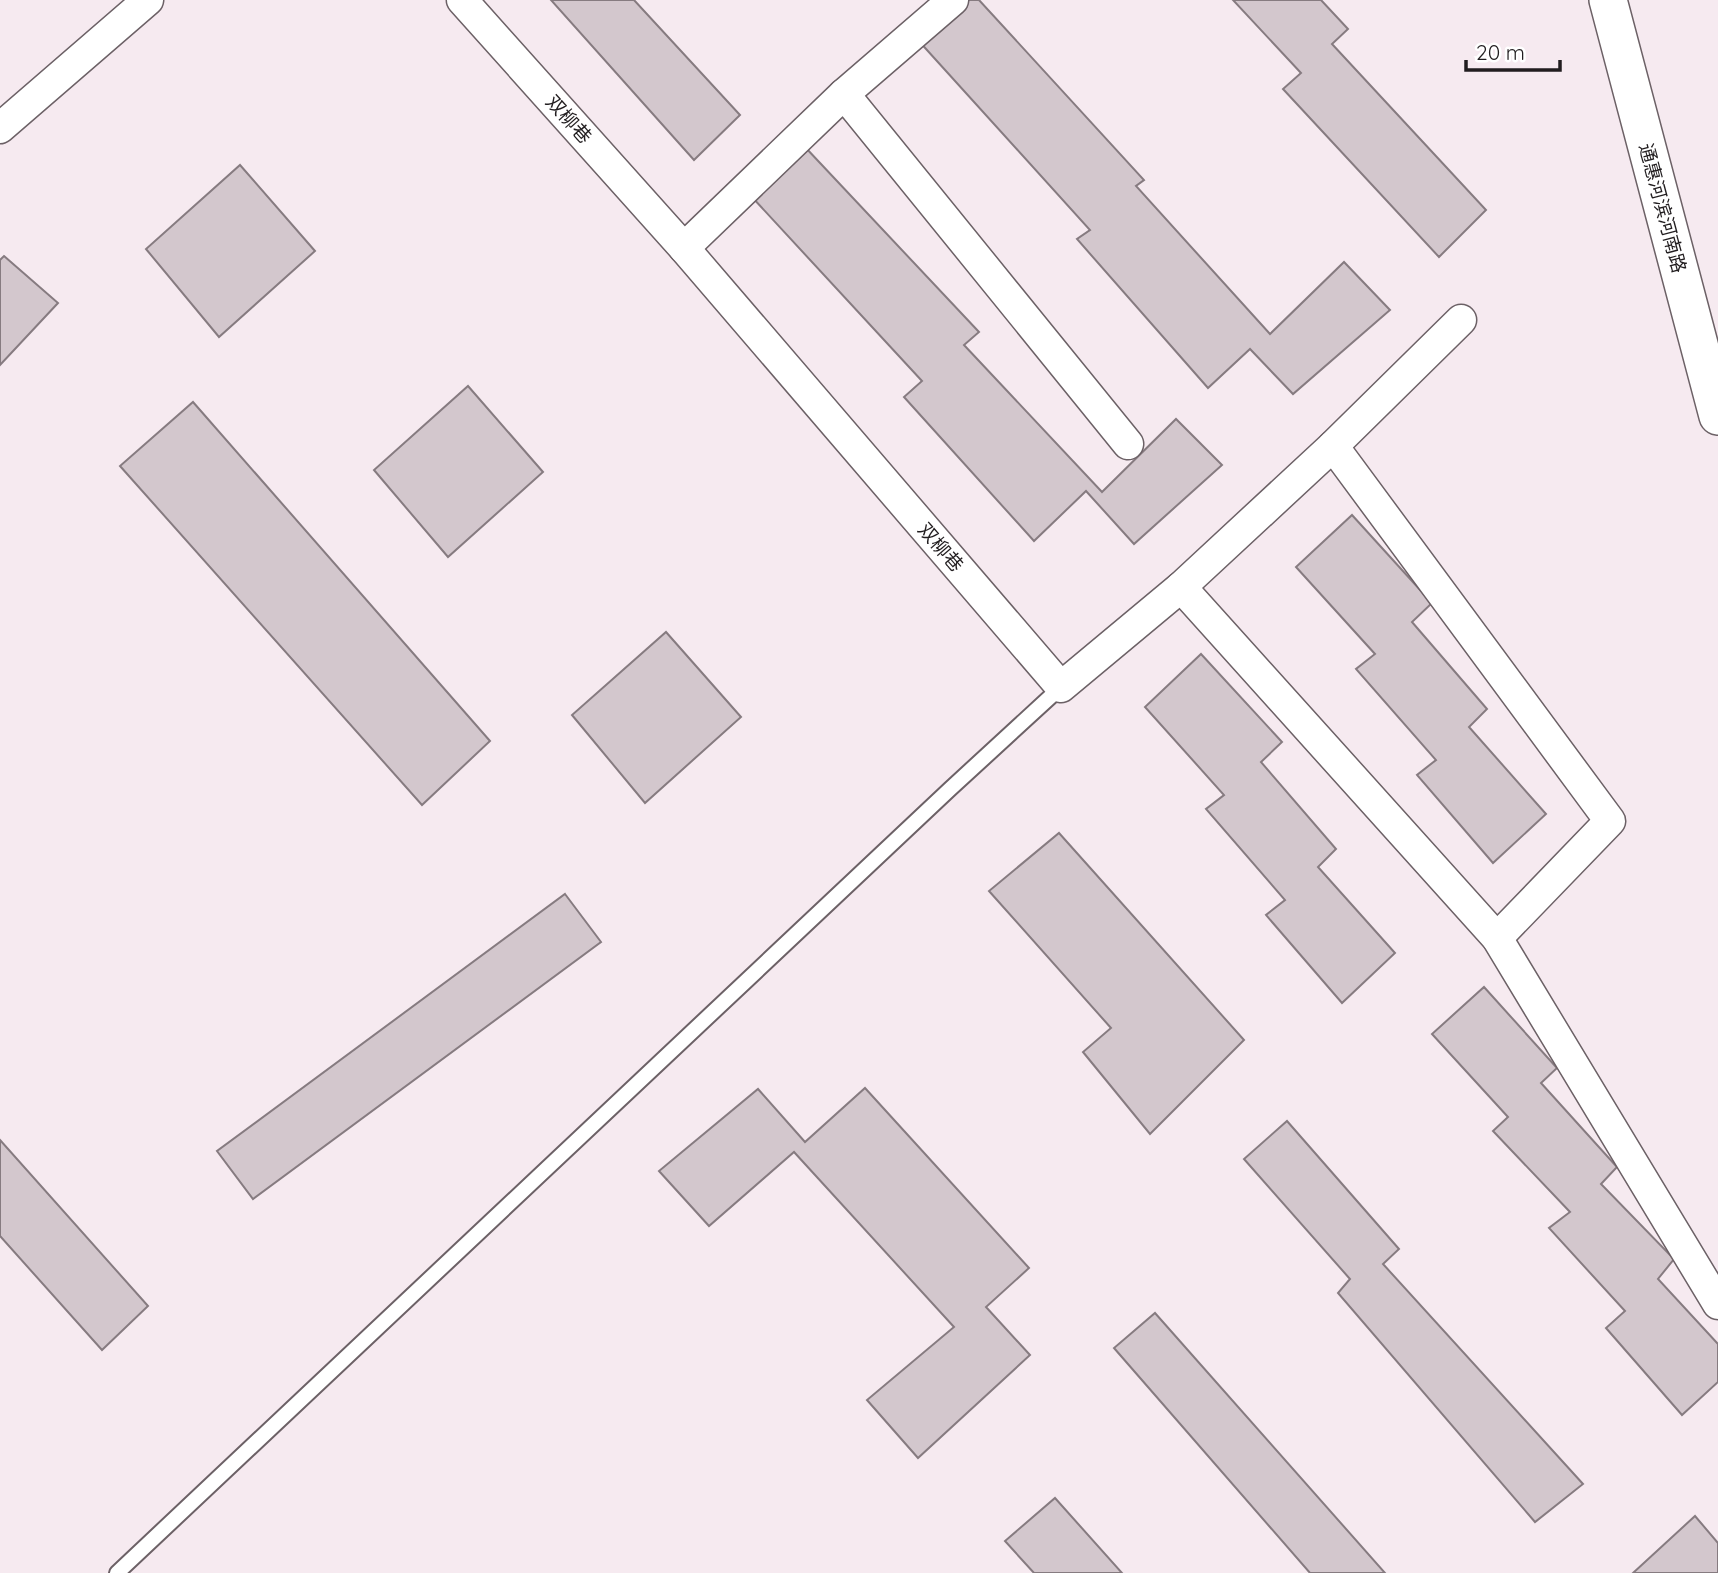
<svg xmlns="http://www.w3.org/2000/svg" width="1718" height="1573" viewBox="0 0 1718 1573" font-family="Quicksand,'Noto Sans SC',sans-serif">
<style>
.building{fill:#d3c7cd;stroke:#867b80;stroke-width:2}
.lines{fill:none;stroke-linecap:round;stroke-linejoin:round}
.service-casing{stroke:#6c6166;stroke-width:18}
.minor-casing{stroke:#6c6166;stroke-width:33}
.tertiary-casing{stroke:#6c6166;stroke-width:40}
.service{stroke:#fff;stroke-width:14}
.minor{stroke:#fff;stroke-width:30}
.tertiary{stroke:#fff;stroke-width:37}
.labels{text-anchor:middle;stroke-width:5;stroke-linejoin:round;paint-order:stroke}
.street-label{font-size:19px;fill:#211d1f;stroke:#fff}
</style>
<rect width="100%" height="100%" fill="#f6eaf0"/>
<!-- building -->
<g class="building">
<path d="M551 0H634L740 115 694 160Z"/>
<path d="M962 0H979L1144 180 1136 186 1270 334 1344 262 1390 310 1293 394 1250 349 1208 388 1077 239 1090 230 917 39Z"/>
<path d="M1233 0H1321L1348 29 1332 44 1486 210 1439 257 1283 89 1301 73Z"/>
<path d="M805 147 979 332 964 345 1102 492 1176 419 1222 465 1134 544 1086 491 1034 541 904 397 922 381 751 196Z"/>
<path d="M240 165 315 251 219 337 146 249Z"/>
<path d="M4 256 58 303 0 365V260Z"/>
<path d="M468 386 543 472 448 557 374 470Z"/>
<path d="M193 402 490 741 422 805 120 466Z"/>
<path d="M1352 515 1432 603 1412 622 1487 709 1469 727 1546 814 1493 863 1417 775 1436 760 1356 669 1375 654 1296 567Z"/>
<path d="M666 632 741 717 645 803 572 715Z"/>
<path d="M1201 654 1282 742 1261 762 1336 849 1318 867 1395 953 1342 1003 1266 915 1285 900 1206 809 1224 795 1145 707Z"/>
<path d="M1059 833 1244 1040 1150 1134 1083 1052 1111 1028 989 891Z"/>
<path d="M565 894 601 942 253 1199 217 1151Z"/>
<path d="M1484 987 1557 1068 1541 1083 1617 1167 1601 1184 1674 1259 1658 1279 1718 1344V1382L1682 1415 1606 1328 1625 1311 1549 1228 1570 1212 1493 1131 1508 1117 1432 1034Z"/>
<path d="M865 1088 1029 1268 986 1307 1030 1355 918 1458 867 1400 954 1327 794 1152 709 1226 659 1171 758 1089 805 1142Z"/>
<path d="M1287 1121 1399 1249 1383 1264 1583 1484 1535 1522 1338 1293 1350 1279 1244 1159Z"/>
<path d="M0 1140 148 1306 102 1350 0 1236Z"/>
<path d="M1155 1313 1385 1573H1310L1114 1348Z"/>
<path d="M1055 1498 1122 1573H1034L1005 1541Z"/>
<path d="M1695 1516 1718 1543V1573H1633Z"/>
</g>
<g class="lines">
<defs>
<path id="service" d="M117 1573 950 789 1061 687"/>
<g id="minor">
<path d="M462 0 684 248 1061 687 1181 587 1333 446 1461 320"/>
<path d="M844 94 953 0"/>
<path d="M0 128 148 0"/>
<path d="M684 248 844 94 1128 444"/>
<path d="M1333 446 1610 821 1497 938"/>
<path d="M1181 587 1497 938 1718 1304"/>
</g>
<path id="tertiary" d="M1608 0 1718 416"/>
</defs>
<!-- service casing -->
<use href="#service" class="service-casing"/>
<!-- minor casing -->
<use href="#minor" class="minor-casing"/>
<!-- tertiary casing -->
<use href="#tertiary" class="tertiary-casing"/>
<!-- service -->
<use href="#service" class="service"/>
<!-- minor -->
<use href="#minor" class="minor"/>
<!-- tertiary -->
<use href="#tertiary" class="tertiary"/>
</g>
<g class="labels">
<!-- street labels -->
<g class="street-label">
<text transform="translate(569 119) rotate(48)" y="7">双柳巷</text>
<text transform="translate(1663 208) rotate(75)" y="7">通惠河滨河南路</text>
<text transform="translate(941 547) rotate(49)" y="7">双柳巷</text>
</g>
</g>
<!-- scale -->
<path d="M1466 60v10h94v-10" fill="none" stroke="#211d1f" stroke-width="3.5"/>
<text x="1476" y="60" font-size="21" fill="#211d1f" stroke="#ffffff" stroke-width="5" paint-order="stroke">20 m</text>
</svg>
